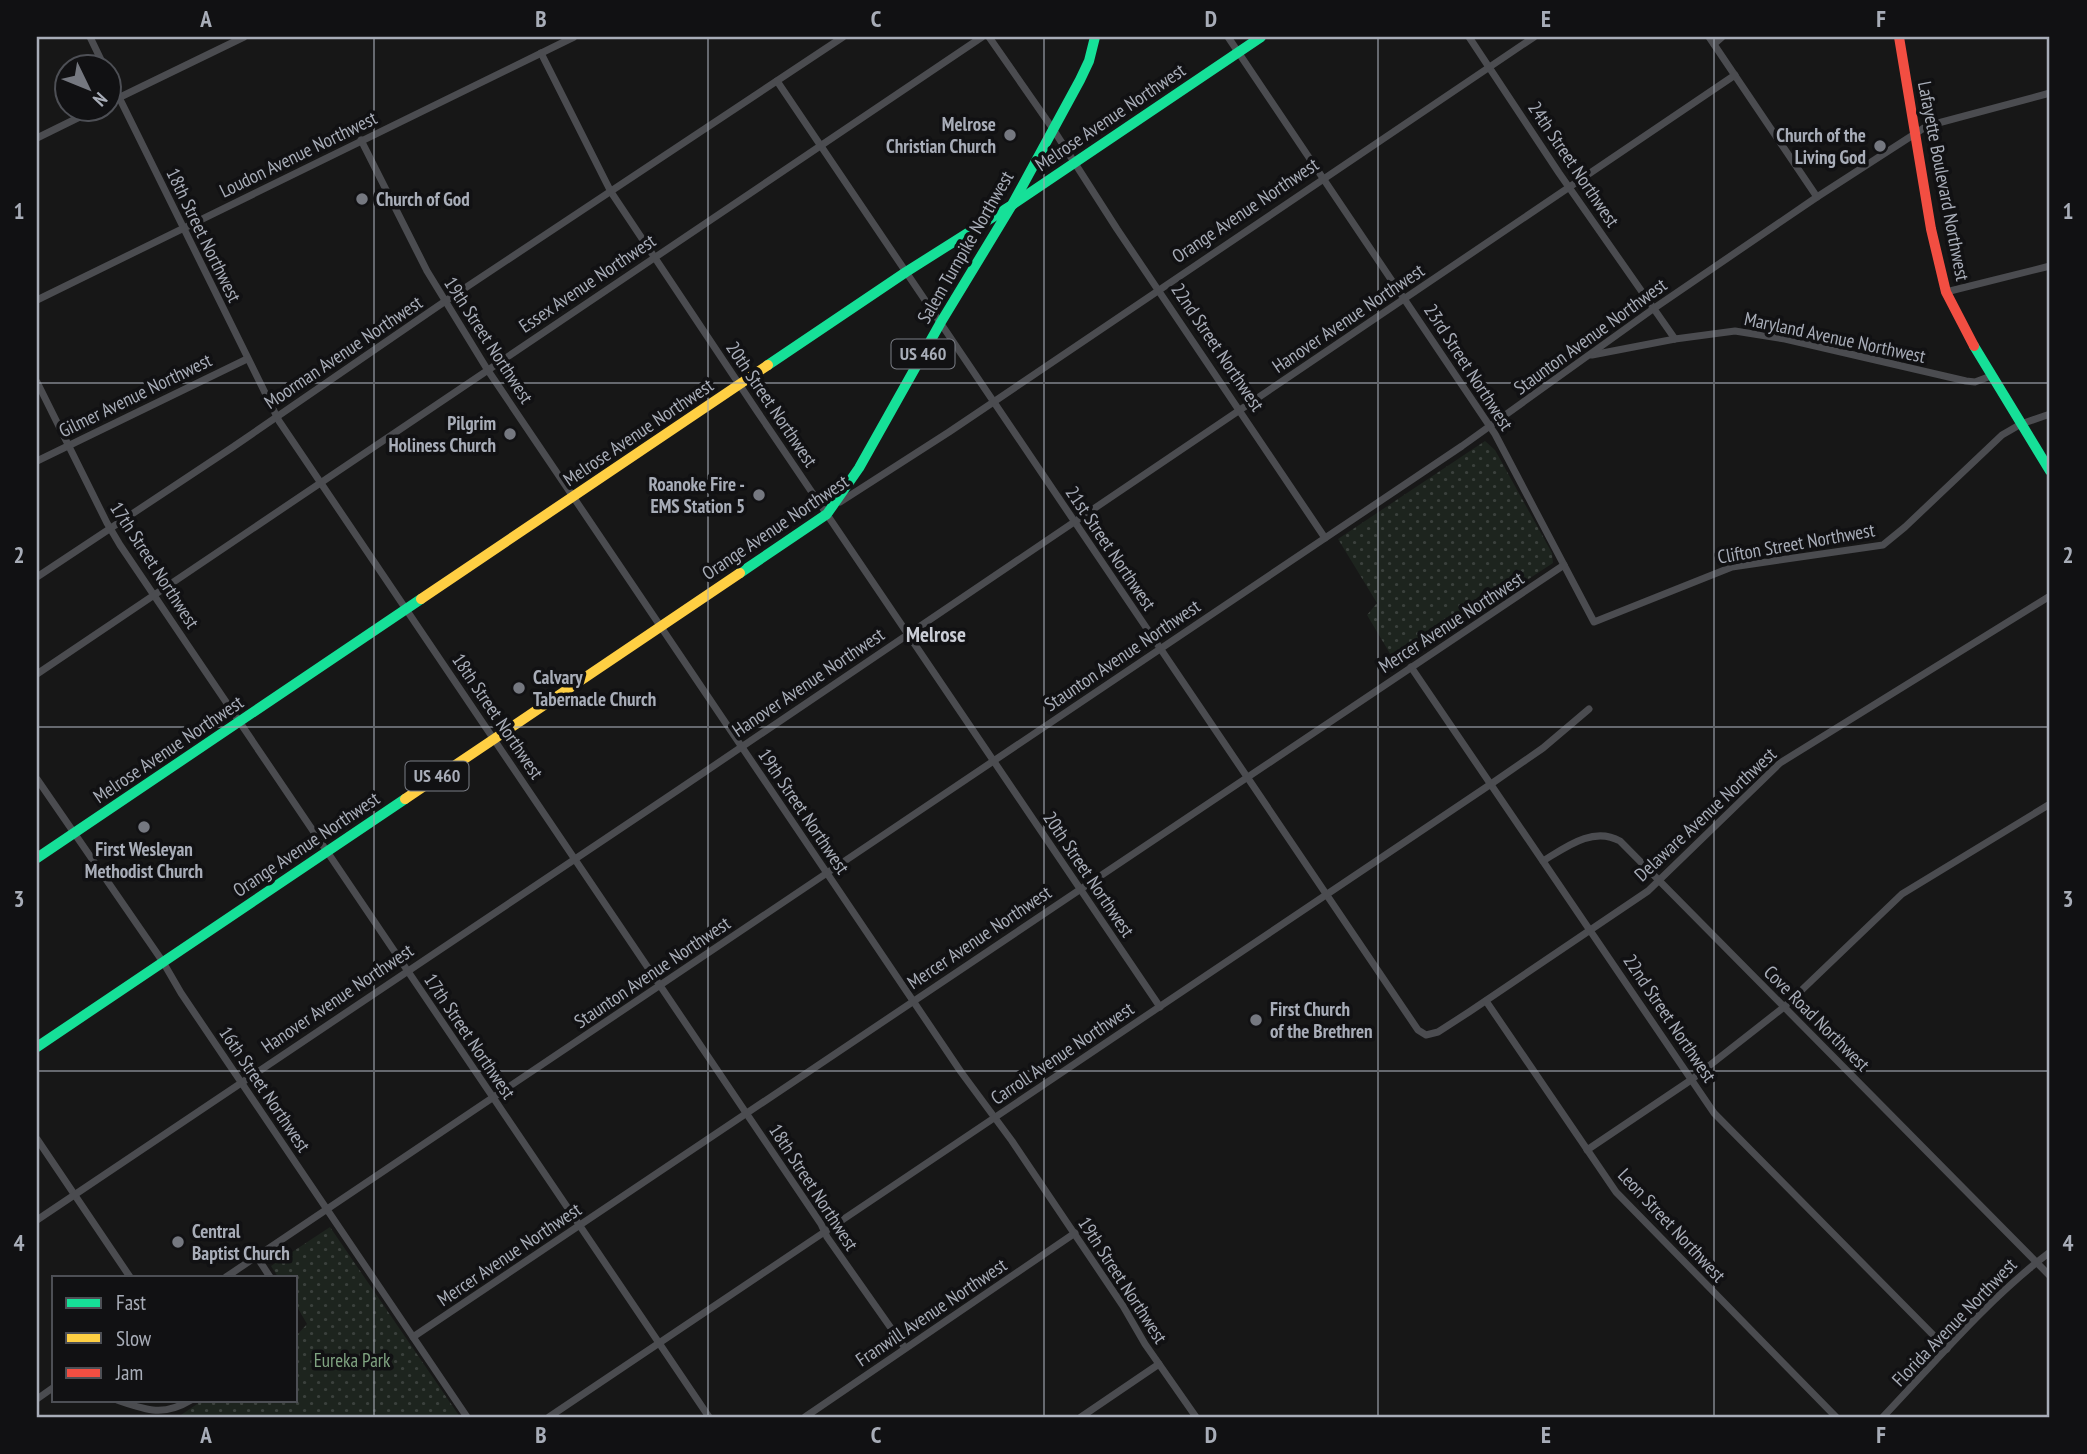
<svg xmlns="http://www.w3.org/2000/svg" width="2087" height="1454" viewBox="0 0 2087 1454" font-family="'PT Sans Narrow',sans-serif">
<style>
.grass{fill:url(#grass-dots)}
.lines{fill:none;stroke-linecap:round;stroke-linejoin:round}
.street{stroke:#4b4c50;stroke-width:7}
.fast{stroke:#16e098;stroke-width:10}
.slow{stroke:#ffcf43;stroke-width:10}
.jam{stroke:#f24e42;stroke-width:10}
.grid{fill:none;stroke:#a8adb8;stroke-width:2;stroke-opacity:0.55}
.poi-dot{fill:#757880;stroke:#111113;stroke-width:2.5}
.labels{text-anchor:middle;stroke-width:7;stroke-linejoin:round;paint-order:stroke}
.shield{fill:#111113;stroke:#7b7e86;stroke-width:2}
.shield-label{font-size:18px;font-weight:bold;fill:#a8adb8}
.street-label{font-size:19px;fill:#a8adb8;stroke:#111113}
.poi-label{font-size:19px;font-weight:bold;fill:#a8adb8;stroke:#111113;text-anchor:end}
.park-label{font-size:19px;fill:#7fa381;stroke:#111113}
.neighbourhood-label{font-size:21px;font-weight:bold;fill:#c9ccd4;stroke:#111113}
.neatline{fill:none;stroke:#a8adb8;stroke-width:2.5}
.grid-label{font-size:23px;text-anchor:middle;font-weight:bold;fill:#a8adb8}
</style>
<defs>
<pattern id="grass-dots" width="8" height="8" patternUnits="userSpaceOnUse" patternTransform="scale(1.75)"><rect width="8" height="8" fill="#1d241e"/><path d="M2 2h.1M6 6h.1" fill="none" stroke="#3b413d" stroke-width="1.8" stroke-linecap="round"/></pattern>
</defs>
<rect width="100%" height="100%" fill="#171717"/>
<!-- grass -->
<g class="grass">
<path d="M1485 441 1495 450 1552 553 1553 563 1444 634 1395 662 1367 615 1377 603 1338 539Z"/>
<path d="M330 1227 460 1417H178L203 1400H296V1336L307 1324 296 1305V1277H278L271 1266Z"/>
</g>
<g class="lines">
<!-- street -->
<g class="street">
<path d="M90 37 104 66"/>
<path d="M989 37 1053 129 1117 229 1325 538"/>
<path d="M1228 37 1495 434 1594 622 1732 567 1883 545 1905 527 2002 435 2021 424 2050 414"/>
<path d="M1469 37 1559 173 1675 339"/>
<path d="M1709 37 1817 197"/>
<path d="M1714 44 1722 37"/>
<path d="M541 53 611 192 757 411 1160 1007"/>
<path d="M108 75 279 421 821 1224 827 1237 905 1348"/>
<path d="M777 81 1418 1030 1426 1035 1438 1032 1469 1012 1648 891 1780 763 2050 596"/>
<path d="M108 103 244 37"/>
<path d="M37 138 98 108"/>
<path d="M361 140 427 271 487 369 961 1072 1012 1141 1123 1306 1145 1344 1196 1417"/>
<path d="M1946 292 2050 266"/>
<path d="M37 300 574 37"/>
<path d="M1592 355 1675 339 1735 331 1785 339 1966 381 1975 382 1991 376"/>
<path d="M37 382 107 523 120 545 709 1417"/>
<path d="M37 461 247 359"/>
<path d="M840 502 949 432 1534 37"/>
<path d="M37 577 233 447 444 302 843 37"/>
<path d="M1411 667 1714 1113 1947 1349"/>
<path d="M37 674 982 37"/>
<path d="M37 779 163 962 181 993 467 1417"/>
<path d="M1543 861C1566 847 1593 826 1620 841L2050 1276"/>
<path d="M1486 1001 1616 1192 1836 1417"/>
<path d="M37 1139 130 1277"/>
<path d="M1587 1150 1691 1080 1784 1007 1902 894 2050 804"/>
<path d="M37 1220 678 790 1735 75"/>
<path d="M257 1257 270 1277"/>
<path d="M226 1277 1462 446 1653 309 1817 197 1927 126 2050 93"/>
<path d="M413 1337 1564 565"/>
<path d="M37 1399 54 1387"/>
<path d="M117 1400C146 1410 163 1417 191 1400"/>
<path d="M549 1417 1491 784 1543 748 1589 709"/>
<path d="M805 1417 1075 1233"/>
<path d="M1081 1417 1159 1364"/>
<path d="M1883 1417C1937 1360 1988 1299 2050 1252"/>
</g>
<!-- fast -->
<g class="fast">
<path d="M1974 346 2050 471"/>
<path d="M768 365 906 272 1012 205 1080 80 1089 61 1095 37"/>
<path d="M740 573 827 514 859 468 941 322 1012 205 1261 37"/>
<path d="M37 858 421 599"/>
<path d="M37 1047 405 799"/>
</g>
<!-- slow -->
<g class="slow">
<path d="M421 599 768 365"/>
<path d="M405 799 740 573"/>
</g>
<!-- jam -->
<path class="jam" d="M1899 37 1931 229 1946 292 1974 346"/>
</g>
<!-- grid -->
<path class="grid" d="M374 37V1417M708 37V1417M1044 37V1417M1378 37V1417M1714 37V1417M37 383H2050M37 727H2050M37 1071H2050"/>
<!-- markers -->
<g class="poi-dot">
<circle cx="1010" cy="135" r="7"/>
<circle cx="1880" cy="146" r="7"/>
<circle cx="362" cy="199" r="7"/>
<circle cx="510" cy="434" r="7"/>
<circle cx="759" cy="495" r="7"/>
<circle cx="519" cy="688" r="7"/>
<circle cx="144" cy="827" r="7"/>
<circle cx="1256" cy="1020" r="7"/>
<circle cx="178" cy="1242" r="7"/>
</g>
<g class="labels">
<!-- shield labels -->
<g class="shield">
<rect x="891.5" y="339.5" width="63" height="29" rx="5"/>
<rect x="405.5" y="761.5" width="63" height="29" rx="5"/>
</g>
<g class="shield-label">
<text x="923" y="360">US 460</text>
<text x="437" y="782">US 460</text>
</g>
<!-- street labels -->
<g class="street-label">
<text transform="translate(1110 117) rotate(-34)" y="7">Melrose Avenue Northwest</text>
<text transform="translate(298 154) rotate(-26)" y="7">Loudon Avenue Northwest</text>
<text transform="translate(1574 164) rotate(56)" y="7">24th Street Northwest</text>
<text transform="translate(1944 181) rotate(79)" y="7">Lafayette Boulevard Northwest</text>
<text transform="translate(1245 210) rotate(-34)" y="7">Orange Avenue Northwest</text>
<text transform="translate(204 235) rotate(64)" y="7">18th Street Northwest</text>
<text transform="translate(965 247) rotate(-60)" y="7">Salem Turnpike Northwest</text>
<text transform="translate(587 283) rotate(-34)" y="7">Essex Avenue Northwest</text>
<text transform="translate(1348 318) rotate(-34)" y="7">Hanover Avenue Northwest</text>
<text transform="translate(1590 336) rotate(-36)" y="7">Staunton Avenue Northwest</text>
<text transform="translate(1835 337) rotate(12)" y="7">Maryland Avenue Northwest</text>
<text transform="translate(489 340) rotate(57)" y="7">19th Street Northwest</text>
<text transform="translate(1218 347) rotate(56)" y="7">22nd Street Northwest</text>
<text transform="translate(343 352) rotate(-34)" y="7">Moorman Avenue Northwest</text>
<text transform="translate(1469 367) rotate(57)" y="7">23rd Street Northwest</text>
<text transform="translate(135 395) rotate(-26)" y="7">Gilmer Avenue Northwest</text>
<text transform="translate(772 404) rotate(56)" y="7">20th Street Northwest</text>
<text transform="translate(638 432) rotate(-34)" y="7">Melrose Avenue Northwest</text>
<text transform="translate(775 527) rotate(-34)" y="7">Orange Avenue Northwest</text>
<text transform="translate(1796 543) rotate(-10)" y="7">Clifton Street Northwest</text>
<text transform="translate(1111 548) rotate(56)" y="7">21st Street Northwest</text>
<text transform="translate(155 565) rotate(57)" y="7">17th Street Northwest</text>
<text transform="translate(1451 622) rotate(-33)" y="7">Mercer Avenue Northwest</text>
<text transform="translate(1122 655) rotate(-34)" y="7">Staunton Avenue Northwest</text>
<text transform="translate(808 682) rotate(-34)" y="7">Hanover Avenue Northwest</text>
<text transform="translate(498 716) rotate(56)" y="7">18th Street Northwest</text>
<text transform="translate(168 749) rotate(-34)" y="7">Melrose Avenue Northwest</text>
<text transform="translate(804 811) rotate(56)" y="7">19th Street Northwest</text>
<text transform="translate(1705 814) rotate(-43)" y="7">Delaware Avenue Northwest</text>
<text transform="translate(306 844) rotate(-34)" y="7">Orange Avenue Northwest</text>
<text transform="translate(1089 874) rotate(56)" y="7">20th Street Northwest</text>
<text transform="translate(979 937) rotate(-34)" y="7">Mercer Avenue Northwest</text>
<text transform="translate(652 972) rotate(-34)" y="7">Staunton Avenue Northwest</text>
<text transform="translate(337 998) rotate(-34)" y="7">Hanover Avenue Northwest</text>
<text transform="translate(1670 1018) rotate(56)" y="7">22nd Street Northwest</text>
<text transform="translate(1817 1018) rotate(45)" y="7">Cove Road Northwest</text>
<text transform="translate(470 1036) rotate(56)" y="7">17th Street Northwest</text>
<text transform="translate(1062 1053) rotate(-34)" y="7">Carroll Avenue Northwest</text>
<text transform="translate(265 1089) rotate(56)" y="7">16th Street Northwest</text>
<text transform="translate(814 1187) rotate(57)" y="7">18th Street Northwest</text>
<text transform="translate(1672 1225) rotate(47)" y="7">Leon Street Northwest</text>
<text transform="translate(509 1254) rotate(-34)" y="7">Mercer Avenue Northwest</text>
<text transform="translate(1123 1280) rotate(57)" y="7">19th Street Northwest</text>
<text transform="translate(931 1312) rotate(-34)" y="7">Franwill Avenue Northwest</text>
<text transform="translate(1954 1322) rotate(-46)" y="7">Florida Avenue Northwest</text>
</g>
<!-- poi labels -->
<g class="poi-label">
<text x="996" y="131">Melrose<tspan x="996" dy="22">Christian Church</tspan></text>
<text x="1866" y="142">Church of the<tspan x="1866" dy="22">Living God</tspan></text>
<text x="376" y="206" text-anchor="start">Church of God</text>
<text x="496" y="430">Pilgrim<tspan x="496" dy="22">Holiness Church</tspan></text>
<text x="745" y="491">Roanoke Fire -<tspan x="745" dy="22">EMS Station 5</tspan></text>
<text x="533" y="684" text-anchor="start">Calvary<tspan x="533" dy="22">Tabernacle Church</tspan></text>
<text x="144" y="856" text-anchor="middle">First Wesleyan<tspan x="144" dy="22">Methodist Church</tspan></text>
<text x="1270" y="1016" text-anchor="start">First Church<tspan x="1270" dy="22">of the Brethren</tspan></text>
<text x="192" y="1238" text-anchor="start">Central<tspan x="192" dy="22">Baptist Church</tspan></text>
</g>
<!-- park labels -->
<g class="park-label">
<text x="352" y="1367">Eureka Park</text>
</g>
<!-- neighbourhood labels -->
<g class="neighbourhood-label">
<text x="936" y="642">Melrose</text>
</g>
</g>
<!-- border -->
<rect width="2087" height="1454" fill="none" stroke="#111113" stroke-width="77"/>
<!-- legend -->
<rect x="52" y="1276" width="245" height="126" fill="#111113" stroke="#4d4f55" stroke-width="2"/>
<rect x="66" y="1298" width="35" height="10" fill="#16e098" stroke="#4d4f55" stroke-width="2"/>
<text x="116" y="1310" font-size="21" fill="#a8adb8">Fast</text>
<rect x="66" y="1333" width="35" height="10" fill="#ffcf43" stroke="#4d4f55" stroke-width="2"/>
<text x="116" y="1346" font-size="21" fill="#a8adb8">Slow</text>
<rect x="66" y="1368" width="35" height="10" fill="#f24e42" stroke="#4d4f55" stroke-width="2"/>
<text x="116" y="1380" font-size="21" fill="#a8adb8">Jam</text>
<!-- north arrow -->
<g transform="translate(88 88) rotate(133)"><circle r="33" fill="#111113" stroke="#4d4f55" stroke-width="2"/>
<path d="M0-5L12 26L0 18L-12 26Z" fill="#757880"/>
<text y="-10" font-size="19" font-weight="bold" text-anchor="middle" fill="#a8adb8">N</text>
</g>
<rect x="38" y="38" width="2010" height="1378" class="neatline"/>
<g class="grid-label">
<text x="206" y="27">A</text>
<text x="541" y="27">B</text>
<text x="876" y="27">C</text>
<text x="1211" y="27">D</text>
<text x="1546" y="27">E</text>
<text x="1881" y="27">F</text>
<text x="19" y="219">1</text>
<text x="2068" y="219">1</text>
<text x="19" y="563">2</text>
<text x="2068" y="563">2</text>
<text x="19" y="907">3</text>
<text x="2068" y="907">3</text>
<text x="19" y="1251">4</text>
<text x="2068" y="1251">4</text>
<text x="206" y="1443">A</text>
<text x="541" y="1443">B</text>
<text x="876" y="1443">C</text>
<text x="1211" y="1443">D</text>
<text x="1546" y="1443">E</text>
<text x="1881" y="1443">F</text>
</g>
</svg>
